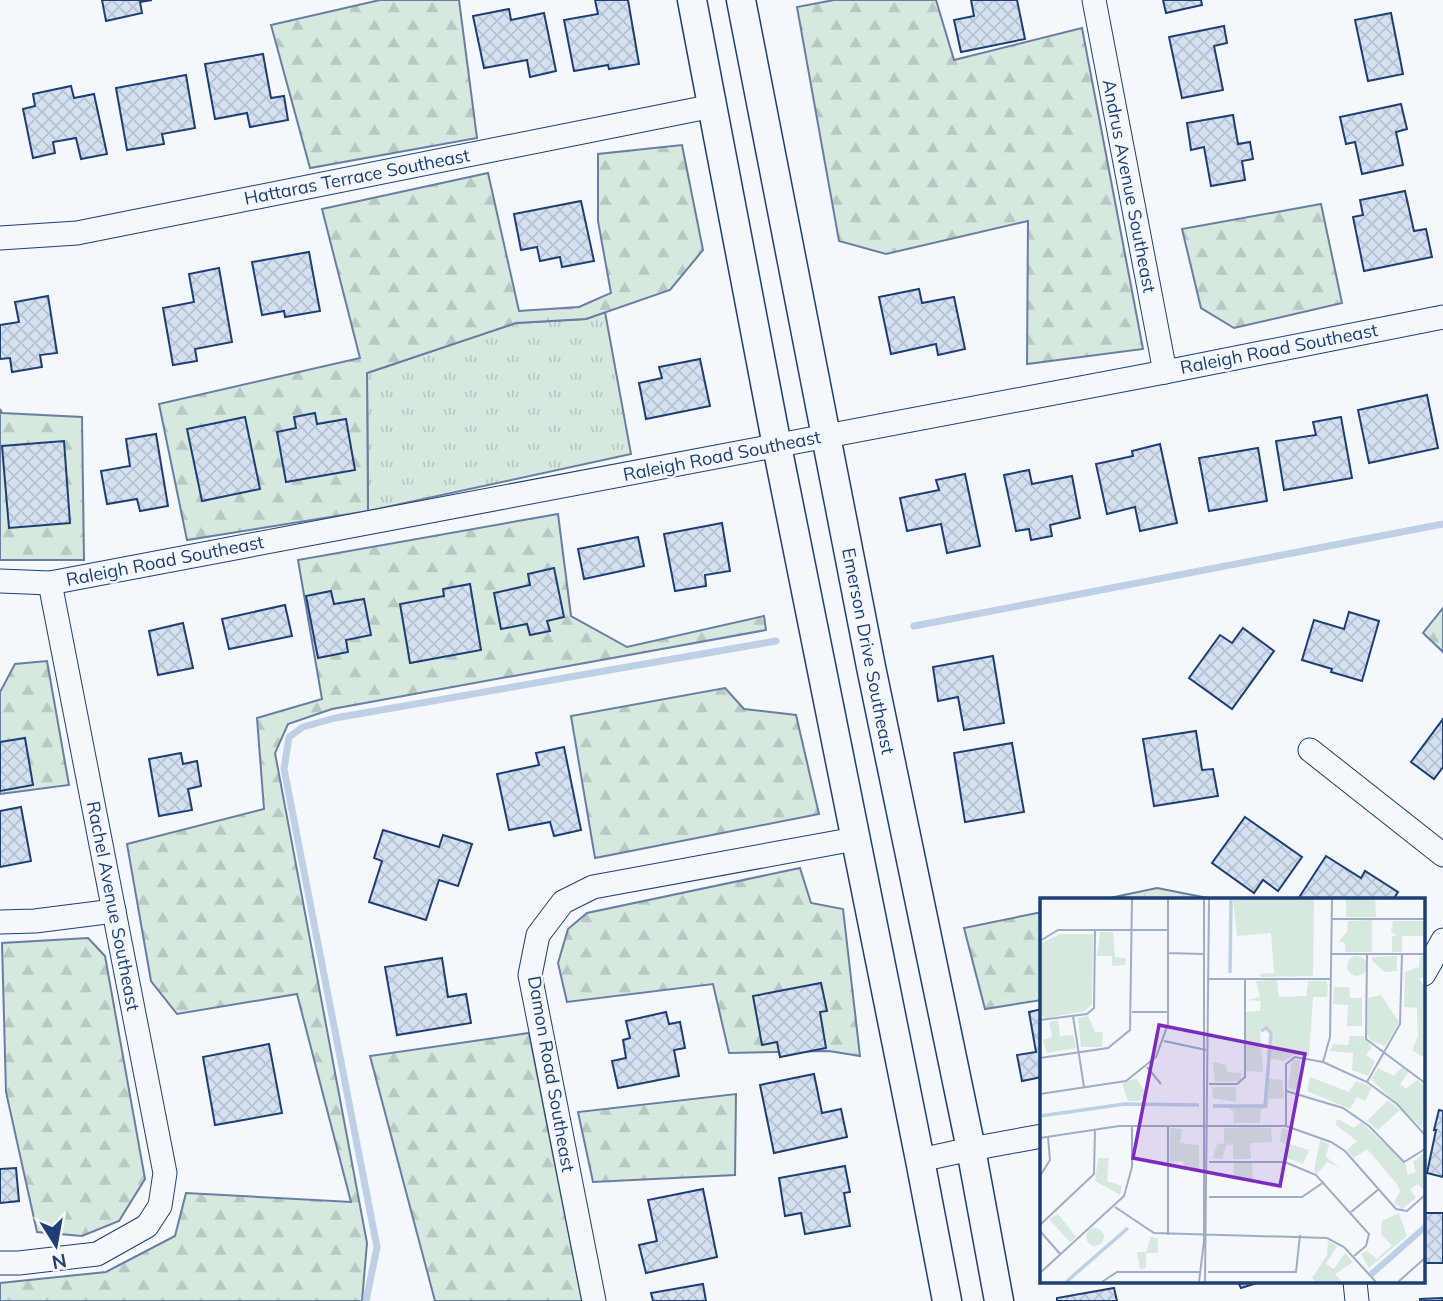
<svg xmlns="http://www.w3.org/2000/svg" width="1443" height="1301" viewBox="0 0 1443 1301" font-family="Mulish,sans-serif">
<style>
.grass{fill:url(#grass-tufts);stroke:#687fa3;stroke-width:2}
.forest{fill:url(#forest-firs);stroke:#687fa3;stroke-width:2}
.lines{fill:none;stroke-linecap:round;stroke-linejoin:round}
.stream{stroke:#bed0e5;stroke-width:7}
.building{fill:url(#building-cross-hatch);stroke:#1d3f73;stroke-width:2}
.minor-casing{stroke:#1d3f73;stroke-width:25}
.tertiary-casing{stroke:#1d3f73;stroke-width:31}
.minor{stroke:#f4f7fb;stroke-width:23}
.tertiary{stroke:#f4f7fb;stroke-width:28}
.labels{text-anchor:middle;stroke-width:5;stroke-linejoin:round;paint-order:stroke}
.street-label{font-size:18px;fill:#1d3f73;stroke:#f4f7fb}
.inset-river{fill:none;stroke:#bed0e5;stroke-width:3.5}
.inset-road{fill:none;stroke:#9eadc5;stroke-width:2}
.view{fill:#7b2cbf;fill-opacity:0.15;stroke:#7b2cbf;stroke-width:3.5}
.inset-edge{fill:none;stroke:#1d3f73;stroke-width:3.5}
</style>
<defs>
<pattern id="grass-tufts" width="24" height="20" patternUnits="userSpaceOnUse" patternTransform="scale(1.75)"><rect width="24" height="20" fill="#d7e8df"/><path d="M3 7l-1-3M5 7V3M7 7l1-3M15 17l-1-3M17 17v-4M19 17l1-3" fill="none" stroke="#b8c8c3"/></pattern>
<pattern id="forest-firs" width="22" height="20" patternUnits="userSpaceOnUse" patternTransform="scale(1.75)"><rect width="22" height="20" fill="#d7e8df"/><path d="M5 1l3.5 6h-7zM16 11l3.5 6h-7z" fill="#b8c8c3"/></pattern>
<pattern id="building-cross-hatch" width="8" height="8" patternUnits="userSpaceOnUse" patternTransform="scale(1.75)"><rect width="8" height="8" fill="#d5e0f0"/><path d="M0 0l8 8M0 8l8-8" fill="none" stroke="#b6c1d1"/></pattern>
</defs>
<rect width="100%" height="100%" fill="#f4f7fb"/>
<!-- grass -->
<path class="grass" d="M605 312 631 454 368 511 367 373 516 323 586 319Z"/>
<!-- forest -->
<g class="forest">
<path d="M380 0H459L477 138 310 168 271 25Z"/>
<path d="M834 0H936L954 60 1082 28 1143 349 1027 364 1028 221 886 254 839 241 797 7Z"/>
<path d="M682 145 703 250 670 290 586 319 516 323 367 373 368 511 187 540 159 404 360 358 322 209 488 173 519 311 579 307 611 293 598 221V154Z"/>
<path d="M1321 204 1342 303 1234 328 1201 308 1182 229Z"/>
<path d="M0 409 2 413 82 417 84 560H0Z"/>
<path d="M558 514 571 616 627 647 764 616 766 630 332 709 288 724 275 753 367 1243 362 1301H0V1283L106 1272 175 1236 186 1193 351 1202 297 994 177 1014 151 981 127 844 264 809 257 718 322 699 298 560Z"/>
<path d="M1443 608V652L1423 633Z"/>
<path d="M47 661 69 785 0 794V692L15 664Z"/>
<path d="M725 688 744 709 796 715 819 814 595 858 571 716Z"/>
<path d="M800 868 811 903 843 909 860 1056 829 1051 729 1053 713 984 567 1002 558 963 568 929 587 913Z"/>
<path d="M1157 888 1218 900H1100Z"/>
<path d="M1042 912V1000L985 1009 964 928Z"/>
<path d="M88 938 105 956 145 1179 119 1221 82 1236 37 1232 6 1092 2 943Z"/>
<path d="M529 1033 582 1301H435L370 1056Z"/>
<path d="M736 1094 735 1175 593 1182 578 1112Z"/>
</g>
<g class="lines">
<!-- stream -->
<g class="stream">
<path d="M914 626 1443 524"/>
<path d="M366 1301 377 1247 284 769 289 737 303 727 335 718 776 641"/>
</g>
</g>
<!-- building -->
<g class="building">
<path d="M102 0H152L140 2 142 13 106 21Z"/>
<path d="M595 0H628L639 64 609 69 608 65 574 71 564 20 598 14Z"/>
<path d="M971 0H1017L1025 39 961 52 954 20 974 16Z"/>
<path d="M1163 0H1201L1202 5 1166 13Z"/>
<path d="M509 9 511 20 544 13 556 71 530 77 527 60 484 68 473 16Z"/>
<path d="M1391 13 1403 74 1368 81 1355 20Z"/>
<path d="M1224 26 1227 43 1214 46 1223 90 1182 98 1169 37Z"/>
<path d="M263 54 271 98 284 96 288 120 250 127 247 113 215 119 205 64Z"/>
<path d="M186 75 195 128 162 134 164 144 127 150 116 88Z"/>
<path d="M71 86 74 98 94 94 107 154 81 159 76 138 53 142 55 153 33 158 23 109 35 106 33 94Z"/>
<path d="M1401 104 1407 129 1396 132 1403 165 1362 174 1355 142 1346 144 1340 117Z"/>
<path d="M1233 115 1238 144 1250 142 1253 159 1242 161 1245 180 1211 186 1204 147 1191 150 1187 123Z"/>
<path d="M1405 191 1414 231 1426 229 1432 257 1364 271 1353 217 1363 215 1360 200Z"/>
<path d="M581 201 594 261 562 267 560 257 540 261 537 247 521 250 514 214Z"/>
<path d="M309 252 320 311 285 317 284 311 262 315 252 262Z"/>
<path d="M219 268 232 342 195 349 197 361 173 365 163 308 194 302 189 274Z"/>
<path d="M919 289 922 303 954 297 965 349 938 355 936 344 891 354 879 297Z"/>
<path d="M48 296 57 353 40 355 42 367 12 372 10 358 0 359V325L19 322 15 302Z"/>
<path d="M700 359 710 406 646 419 639 383 662 378 659 367Z"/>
<path d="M1427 395 1438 448 1369 463 1358 410Z"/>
<path d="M315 413 317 424 346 419 355 470 286 482 277 432 296 428 294 417Z"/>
<path d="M245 417 260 489 202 501 187 429Z"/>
<path d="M1341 417 1352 478 1284 490 1276 441 1316 435 1313 422Z"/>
<path d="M156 434 168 506 140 511 137 499 107 504 101 471 130 466 126 439Z"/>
<path d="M64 441 70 523 9 528 2 446Z"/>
<path d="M1160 444 1177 523 1140 531 1135 507 1107 514 1096 464 1133 456 1132 451Z"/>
<path d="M1258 448 1267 501 1209 511 1199 458Z"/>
<path d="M1029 470 1032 484 1072 476 1080 518 1050 525 1052 536 1031 540 1029 529 1016 531 1004 475Z"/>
<path d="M965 474 980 546 947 553 941 524 907 531 900 498 939 490 936 480Z"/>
<path d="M722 523 730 571 705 575 706 586 675 591 664 534Z"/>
<path d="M638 537 644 566 584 579 578 549Z"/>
<path d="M554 568 564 617 547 621 550 631 530 635 527 624 501 629 494 593 530 585 528 574Z"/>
<path d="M470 584 481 650 410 663 400 604 444 596 443 589Z"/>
<path d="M331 591 334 604 364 599 371 635 346 640 348 652 318 658 306 596Z"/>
<path d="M285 605 292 636 229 649 222 619Z"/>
<path d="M1349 612 1379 621 1362 681 1331 672 1332 669 1302 660 1314 620 1344 629Z"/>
<path d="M183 623 193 668 158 675 149 631Z"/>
<path d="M1243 628 1274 651 1232 709 1189 678 1220 635 1232 643Z"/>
<path d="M993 656 1004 723 964 730 958 697 938 701 933 667Z"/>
<path d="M1443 719V767L1434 779 1411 762Z"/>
<path d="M1196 731 1202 770 1213 769 1218 796 1154 806 1143 739Z"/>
<path d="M25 738 33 785 0 791V742Z"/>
<path d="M1012 743 1024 812 965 822 954 753Z"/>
<path d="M564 747 581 830 554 836 550 822 509 830 497 774 539 765 536 753Z"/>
<path d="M181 753 183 764 197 761 201 786 188 789 192 810 159 816 149 759Z"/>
<path d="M21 807 31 861 0 867V811Z"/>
<path d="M1245 817 1302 857 1278 891 1263 880 1254 893 1212 863Z"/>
<path d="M383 830 439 847 443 835 472 844 458 886 439 880 426 920 369 902 382 861 374 858Z"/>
<path d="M1326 856 1361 878 1365 871 1398 892 1393 900H1300L1298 899Z"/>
<path d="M442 958 448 997 466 994 471 1023 397 1035 385 967Z"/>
<path d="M821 983 827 1011 820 1012 826 1048 780 1057 777 1042 762 1045 753 996Z"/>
<path d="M1042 1009V1077L1022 1081 1017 1055 1036 1052 1029 1012Z"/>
<path d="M666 1012 669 1024 680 1022 685 1048 674 1050 679 1076 618 1088 612 1061 626 1058 623 1040 630 1038 626 1021Z"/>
<path d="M269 1044 282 1113 215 1125 203 1057Z"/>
<path d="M814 1074 822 1113 841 1109 847 1137 774 1153 760 1085Z"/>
<path d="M1439 1110 1443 1111V1177L1427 1173 1436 1130H1434Z"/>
<path d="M845 1166 850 1192 844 1193 850 1226 805 1234 801 1213 785 1216 779 1178Z"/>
<path d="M16 1168 19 1201 0 1203V1169Z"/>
<path d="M703 1189 717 1257 646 1273 639 1245 657 1241 648 1200Z"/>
<rect x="1425" y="1213" width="18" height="50"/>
<path d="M1238 1282H1260L1241 1288Z"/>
<path d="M703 1284 706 1301H653L651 1293Z"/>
<path d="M1114 1288 1117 1301H1057V1298Z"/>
<path d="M1443 1298V1301H1420V1299Z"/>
</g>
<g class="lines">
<defs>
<g id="minor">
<path d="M1094 0 1165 372"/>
<path d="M0 238 77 233 713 106"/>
<path d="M0 581 50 583 1165 372 1443 317"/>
<path d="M1310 750 1443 855"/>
<path d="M0 922 35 921 114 911"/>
<path d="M1424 974 1443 940"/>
<path d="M920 1160 971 1149 1042 1136"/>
<path d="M0 1263H19L97 1254 147 1226 160 1206 165 1173 50 583"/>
<path d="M1355 1282 1357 1301"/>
<path d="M594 1301 530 975 538 935 563 902 593 887 855 839"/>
</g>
<g id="tertiary">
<path d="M692 0 777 446 920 1160 947 1301"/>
<path d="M741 0 871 667 971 1149 999 1301"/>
</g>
</defs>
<!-- minor casing -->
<use href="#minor" class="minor-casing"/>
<!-- tertiary casing -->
<use href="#tertiary" class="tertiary-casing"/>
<!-- minor -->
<use href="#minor" class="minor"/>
<!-- tertiary -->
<use href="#tertiary" class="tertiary"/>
</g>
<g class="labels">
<!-- street labels -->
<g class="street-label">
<text transform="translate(357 177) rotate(-11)" y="6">Hattaras Terrace Southeast</text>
<text transform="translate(1129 186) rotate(79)" y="6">Andrus Avenue Southeast</text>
<text transform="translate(1279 349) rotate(-11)" y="6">Raleigh Road Southeast</text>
<text transform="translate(722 456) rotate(-11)" y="6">Raleigh Road Southeast</text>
<text transform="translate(165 561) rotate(-11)" y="6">Raleigh Road Southeast</text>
<text transform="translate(868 651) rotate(79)" y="6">Emerson Drive Southeast</text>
<text transform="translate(113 906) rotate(79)" y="6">Rachel Avenue Southeast</text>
<text transform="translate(551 1074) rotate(80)" y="6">Damon Road Southeast</text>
</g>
</g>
<!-- overview -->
<g transform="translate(1040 898)">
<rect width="385" height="385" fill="#f4f7fb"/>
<path d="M212 229 210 243 184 245V230Z" fill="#d7e8df"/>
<path d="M193 1H274L273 78 221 79 219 76 234 75 231 35 197 38ZM306 1H335L336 19H306ZM332 22V54H305V45L299 43 307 34 308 23ZM353 23H385V38H362V54H352V39L357 37 351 34ZM60 34H73L75 59 86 60 85 67 72 68V58H57ZM20 36H53L52 106 45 113 6 120 0 117V46ZM357 58V73L345 74 332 63V59ZM380 58H385V80H379L385 89V160L372 152 378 138 377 110 364 109 365 74 379 69ZM307 68a10 10 0 1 1 20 0a10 10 0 1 1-20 0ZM237 82 239 99 266 98 268 83H286L288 88 287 99H273L269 158 254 157 244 163 228 160 229 181 242 182 244 200 229 201 228 210 221 211 220 225H193L194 214 189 210 174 209 227 206V154L232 135 227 129 220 130 223 174 206 173V114L220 113 221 103 208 102 220 99 216 83ZM294 89H309L310 100H322V128H307L308 107 293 106ZM341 97 359 124 345 148 331 143 327 136 328 100ZM48 118 55 134H63L62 149H41L38 120ZM18 122 20 138 33 137 36 150 7 155 3 142 12 139 9 124ZM310 138H323L332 149 326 157 335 163 328 178 312 172 313 155 290 153 293 146 308 147ZM252 162H260L258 192 248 189ZM173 164 186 167 187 174 202 175 200 183 175 184ZM362 169 369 174 360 186 366 191 377 182 385 189 382 230 331 181 338 170 354 178ZM270 179 309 194 316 183 332 189 325 203 317 199 310 211 267 193ZM96 180 107 196 99 203H88L82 186ZM172 189H196V204L173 200ZM348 202 360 212 338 232 327 223ZM298 221 314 230 321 224 366 266 367 277 376 274 373 264 385 254V293L377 286 370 291 376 300 362 311 354 304 360 294 357 286 327 251 314 260 307 252 317 243 295 226ZM212 229 231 230 232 244 210 245 211 261H193V247L187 246 182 261 173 260 177 246 210 243ZM130 230 142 231 140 245 159 247V272H145L143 263 130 264ZM242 230 252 232 249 246 269 252 263 266 247 260 248 247 240 244ZM280 242 289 246 286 259 300 270 287 264 277 276 274 273ZM58 260H69L67 283 82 288 80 297 55 283ZM194 265H212L213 281H193ZM359 315 367 338 329 370 321 356 327 353 337 361 352 347 341 337 342 323ZM18 316 36 339 30 344 9 321ZM46 339a9 9 0 1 1 18 0a9 9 0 1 1-18 0ZM111 339 118 340V355H106V370L100 371 97 354H106ZM288 343 297 348 286 366 294 371 305 355 313 364 295 376 302 384H276L272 380 287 357Z" fill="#d7e8df"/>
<path d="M385 325V333L333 379 329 374Z" fill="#bed0e5"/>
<path class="inset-river" d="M190 75 191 1M173 208H225L231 135 226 130 221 133M0 218 85 206 159 207M26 384 88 330"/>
<path class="inset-road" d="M292 21H385M0 43 18 32H128M128 55 164 56M291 56H385M327 56 326 141 385 185M167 81H291M92 114H128M33 118 44 189M0 122 47 116 54 110 55 32M124 143 166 152M0 160 68 150 90 132 92 1M283 164 290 139 292 1M107 169 121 186M327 184 360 126 362 56M169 186H197L205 179V81M246 193 303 210 329 228 364 264 385 251M0 196 86 183 116 159 128 126V1M246 228V166L255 159 283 164 327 184 357 206 385 237M0 240 79 228H246L291 244 305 253 356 311 367 313 385 297M169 264H245L276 277 329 336 326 348 314 358M0 278 10 262 8 239M169 299H262L284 284M75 309 114 335 287 340 304 349 336 384M311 314 339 291M0 327 54 276 55 231M0 333 21 357M128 337V227M168 374H256L260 337M0 375 84 298 92 269V228M62 384 77 374H161M159 384 164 343V1M165 384 169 1M358 384 385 360"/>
<path class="view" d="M119 127 265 156 240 288 93 260Z"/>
<rect width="385" height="385" class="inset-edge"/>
</g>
<!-- north arrow -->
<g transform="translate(56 1245) rotate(169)" stroke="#f4f7fb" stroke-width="5" paint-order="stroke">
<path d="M0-5L12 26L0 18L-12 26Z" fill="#1d3f73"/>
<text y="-10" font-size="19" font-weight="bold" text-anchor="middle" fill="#1d3f73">N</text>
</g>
</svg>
